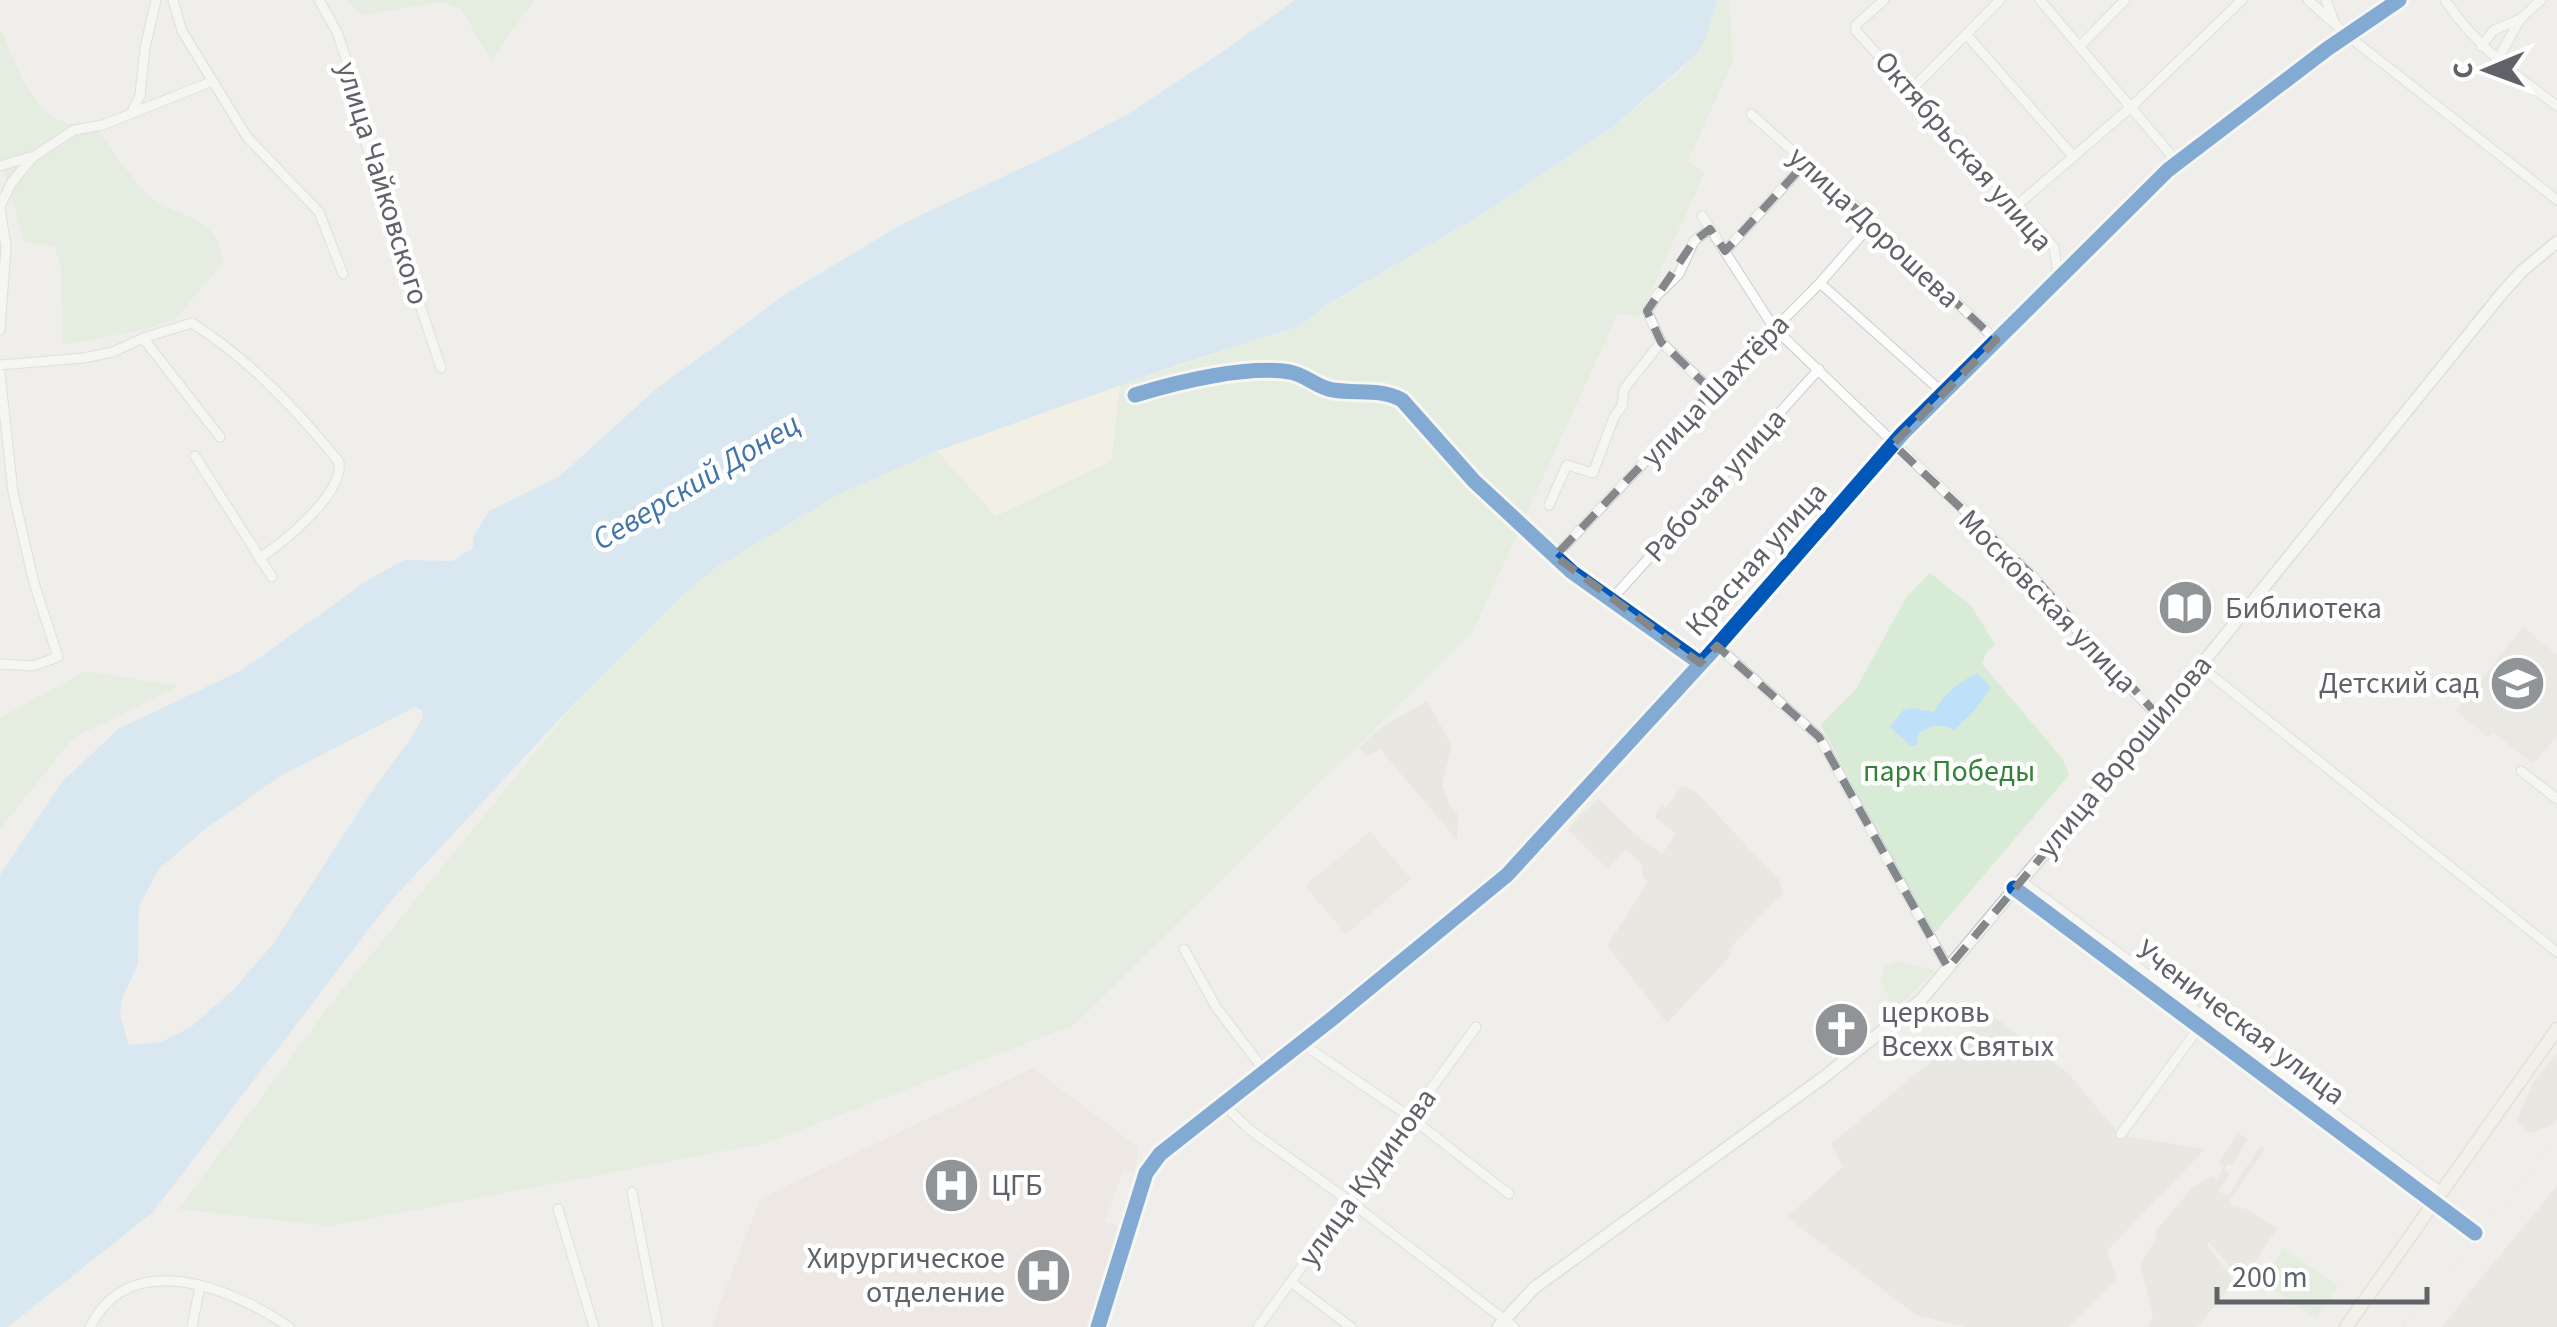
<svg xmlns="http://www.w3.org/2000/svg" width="2557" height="1327" viewBox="0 0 2557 1327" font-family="'Source Sans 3',sans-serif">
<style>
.industrial{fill:#dfddda}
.education{fill:#e2e0da}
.medical{fill:#eae0de}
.green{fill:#d8ebd6}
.sand{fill:#f6f1e1}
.water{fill:#bfe0f9;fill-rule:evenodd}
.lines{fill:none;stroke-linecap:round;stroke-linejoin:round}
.street-casing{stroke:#cbcccc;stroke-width:11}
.secondary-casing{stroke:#cacacb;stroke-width:14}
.primary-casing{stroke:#d7ceb8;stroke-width:15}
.street{stroke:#fdfcfc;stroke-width:9}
.secondary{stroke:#fdfcfc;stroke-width:11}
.primary{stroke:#f4f2e9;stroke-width:12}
.rail{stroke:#e4e4e4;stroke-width:2.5;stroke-dasharray:2.5 12;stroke-linecap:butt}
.cycleway-casing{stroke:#fff;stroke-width:21}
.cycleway{stroke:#0057b8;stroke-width:15}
.marked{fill:none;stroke:#84888a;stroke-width:8;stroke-dasharray:20 12;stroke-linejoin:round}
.labels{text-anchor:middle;stroke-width:9;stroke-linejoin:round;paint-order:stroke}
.street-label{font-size:30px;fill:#5f6368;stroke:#fff}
.poi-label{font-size:30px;fill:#5f6368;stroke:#fff;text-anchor:start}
.park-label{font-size:30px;fill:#348238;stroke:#fff}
.water-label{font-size:32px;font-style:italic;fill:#4174aa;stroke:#fff}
</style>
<rect width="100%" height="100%" fill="#efeeea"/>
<!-- industrial -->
<g class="industrial">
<path d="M1427 701 1452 746 1442 784 1449 805 1458 815 1457 840 1380 749 1367 756 1359 748 1377 730Z"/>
<path d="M1682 786 1695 791 1779 880 1783 893 1728 950 1731 955 1667 1023 1607 946 1648 882 1643 877 1642 864 1625 849 1608 869 1568 830 1580 815 1599 799 1636 835 1662 854 1676 834 1654 816 1662 806 1666 807Z"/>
<path d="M1981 1007 2068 1073 2120 1135 2205 1149 2107 1251 2117 1278 2068 1327H1965L1916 1315 1787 1217 1843 1167 1831 1144 1978 1023Z"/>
<path d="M2557 1053V1120L2553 1125 2530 1133 2516 1122 2532 1084Z"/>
<path d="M2238 1133 2248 1139 2232 1166 2228 1164 2224 1169 2230 1174 2218 1191 2228 1196 2260 1146 2265 1149 2230 1200 2233 1207 2247 1209 2277 1228 2245 1278 2239 1277 2209 1242 2207 1245 2234 1281 2198 1327H2148L2153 1314 2140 1264 2157 1237 2154 1233 2192 1188 2211 1176 2217 1180 2224 1166 2219 1162Z"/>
<path d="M2557 1186V1327H2442L2485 1273Z"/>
</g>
<!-- education -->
<g class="education">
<path d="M2523 627 2557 655V736L2533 764 2493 732 2488 737 2456 711Z"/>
<path d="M1370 832 1411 879 1346 934 1305 886Z"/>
</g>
<!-- medical -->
<path class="medical" d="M1033 1068 1138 1147 1135 1172 1123 1171 1105 1222 1123 1227 1087 1327H715L713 1322 760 1199Z"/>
<!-- green -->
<g class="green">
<path d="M345 0H534L491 60 461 9 442 2 363 15Z"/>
<path d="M1717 0H1729L1733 61 1688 161 1705 172 1639 317 1618 313 1472 633 1074 1025 767 1143 330 1226 179 1209 326 1010 583 694 691 588 717 567 839 494 937 451 996 516 1111 461 1120 385 1300 326 1325 307 1489 210 1610 129 1679 73 1697 54 1706 39Z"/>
<path d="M0 29C21 72 35 132 94 125 108 143 136 187 153 199 185 221 218 215 223 263L175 319 143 330 63 345 61 267 54 246 25 242 0 160Z"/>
<path d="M1930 573 1971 606 1995 644 1986 653 1982 664 2062 758 2069 775 1932 936 1821 725 1856 689 1907 596Z"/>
<path d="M86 671 179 686 73 738 0 829V718Z"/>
<path d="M1897 961 1935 970 1894 1012 1881 978 1885 966Z"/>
<path d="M2284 1248 2338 1285 2316 1318 2262 1281Z"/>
</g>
<!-- sand -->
<path class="sand" d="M1120 385 1111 461 996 516 937 451Z"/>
<!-- water -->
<g class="water">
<path d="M1295 0H1717L1706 39 1697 54 1610 129 1489 210 1325 306 1300 326 1174 366 937 451 839 494 717 567 691 588 583 694 389 903 153 1212 8 1327H0V875L62 782 118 729 242 670 368 580 395 565 406 560 452 561 473 548V537L489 511 560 476 655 390 787 293 904 223 1058 151 1128 114 1222 52ZM415 707 422 710 423 716 415 732 366 800 273 944 234 989 191 1027 161 1042 129 1045 120 1016 122 999 138 964 139 906 159 869 204 830 282 775Z"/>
<path d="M1977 673 1991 687 1976 709 1954 730C1939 723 1931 725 1918 734L1917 745 1911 746 1890 727 1903 710 1912 708 1934 712C1945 692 1957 684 1977 673Z"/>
</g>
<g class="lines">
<defs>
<g id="street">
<path d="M173 0 182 31 247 137 319 212 343 274"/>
<path d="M319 0 337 32 346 59 359 123 441 368"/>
<path d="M1884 0 1856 25V31L2054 247 2059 281"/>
<path d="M2040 0 2177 162"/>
<path d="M2308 0 2347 35 2557 200"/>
<path d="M2326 0 2334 21"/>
<path d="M2445 0C2475 45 2514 74 2557 106"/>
<path d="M1966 34 2073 156"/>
<path d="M2481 46 2494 30 2520 19"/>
<path d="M2079 47 2125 0"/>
<path d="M2497 61 2520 19 2541 0"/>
<path d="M1912 89 2000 0"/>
<path d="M133 110 140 95 145 48 156 0"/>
<path d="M1751 114 1873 222 1996 340"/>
<path d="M0 166 30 157"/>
<path d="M0 206 12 182 33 157 74 130 103 125 213 81"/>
<path d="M2015 207 2131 107 2242 0"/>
<path d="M0 208 6 247 0 330"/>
<path d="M1702 216 1774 328 2033 576 2091 648 2159 717"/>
<path d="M1725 251 1806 162"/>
<path d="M1820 283 1942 392"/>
<path d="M143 338 220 437"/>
<path d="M1661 342 1712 391"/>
<path d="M0 365 83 358 113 352 143 338 192 323C250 360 296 409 339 462 344 493 284 543 259 558"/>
<path d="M0 373 13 492 34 583 58 657 33 666 0 664"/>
<path d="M1135 395C1177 382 1247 365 1290 372 1306 375 1318 388 1333 390 1357 394 1381 388 1402 400L1474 481 1572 572 1700 663"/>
<path d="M195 456 272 577"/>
<path d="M1549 505 1567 465 1593 473 1614 417 1622 406 1624 389 1661 342 1647 311 1657 295 1679 274 1694 241 1710 229"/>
<path d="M1555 556 1712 391 1820 283 1873 222"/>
<path d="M1611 600 1819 369"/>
<path d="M1717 646 1819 737 1948 968"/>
<path d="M2200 666 2557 952"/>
<path d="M2521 771 2557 799"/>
<path d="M2020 880 2441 1192"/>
<path d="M2014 888 2475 1233"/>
<path d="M1184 949 1216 1007 1264 1070"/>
<path d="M1301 1043 1410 1117 1509 1194"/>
<path d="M1223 1104 1250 1130 1348 1200 1514 1327"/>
<path d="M2121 1134 2200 1026"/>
<path d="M632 1192 658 1327"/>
<path d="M558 1209 594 1327"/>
<path d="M1291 1282 1351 1327"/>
<path d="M90 1327C130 1246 232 1288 289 1327"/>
<path d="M192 1327 200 1286"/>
<path d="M1258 1327 1476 1027"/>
</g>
<g id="secondary">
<path d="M1098 1327 1146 1173 1160 1154 1333 1018 1507 875 1717 646 1902 434 2168 170 2327 49 2399 0"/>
<path d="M1498 1327 1534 1288 1824 1077 1921 1000 2159 717 2503 292 2522 271 2557 242"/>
</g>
<path id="primary" d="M2346 1327 2557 1029"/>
</defs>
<!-- street casing -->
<use href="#street" class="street-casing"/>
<!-- secondary casing -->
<use href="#secondary" class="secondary-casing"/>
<!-- primary casing -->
<use href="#primary" class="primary-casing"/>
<!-- street -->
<use href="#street" class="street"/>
<!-- secondary -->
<use href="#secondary" class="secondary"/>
<!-- primary -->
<use href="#primary" class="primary"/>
<!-- rail -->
<path class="rail" d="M2403 1327 2557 1138"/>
<defs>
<g id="cycleway">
<path d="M1135 395C1177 382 1247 365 1290 372 1306 375 1318 388 1333 390 1357 394 1381 388 1402 400L1474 481 1572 572 1700 663"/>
<path d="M2014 888 2475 1233"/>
<path d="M1098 1327 1146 1173 1160 1154 1333 1018 1507 875 1717 646 1902 434 2168 170 2327 49 2399 0"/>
</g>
</defs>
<!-- cycleway casing -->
<use href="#cycleway" class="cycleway-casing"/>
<!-- cycleway -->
<use href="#cycleway" class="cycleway"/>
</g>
<!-- marked area -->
<path d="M0 0H2557V1327H0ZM1806 162 1996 340 1893 444 2033 576 2159 717 1948 968 1819 737 1717 646 1700 663 1555 556 1712 391 1661 342 1647 311 1694 241 1710 229 1725 251Z" fill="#efeeea" fill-opacity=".55" fill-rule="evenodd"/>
<path class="marked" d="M1806 162 1996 340 1893 444 2033 576 2159 717 1948 968 1819 737 1717 646 1700 663 1555 556 1712 391 1661 342 1647 311 1694 241 1710 229 1725 251Z"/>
<!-- icons -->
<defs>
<symbol id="library-disc" viewBox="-11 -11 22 22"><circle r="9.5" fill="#919496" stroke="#fff"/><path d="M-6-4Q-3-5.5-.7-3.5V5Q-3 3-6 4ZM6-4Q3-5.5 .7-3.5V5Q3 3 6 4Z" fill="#fff"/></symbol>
<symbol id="school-disc" viewBox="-11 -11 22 22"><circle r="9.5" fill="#919496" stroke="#fff"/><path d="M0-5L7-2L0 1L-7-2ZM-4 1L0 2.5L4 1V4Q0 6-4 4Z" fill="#fff"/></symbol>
<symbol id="church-disc" viewBox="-11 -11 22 22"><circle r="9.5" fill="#919496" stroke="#fff"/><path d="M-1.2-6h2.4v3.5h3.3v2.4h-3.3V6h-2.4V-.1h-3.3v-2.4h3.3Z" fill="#fff"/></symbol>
<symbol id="hospital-disc" viewBox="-11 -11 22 22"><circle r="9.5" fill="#919496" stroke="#fff"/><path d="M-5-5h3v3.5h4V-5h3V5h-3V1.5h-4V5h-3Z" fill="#fff"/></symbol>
</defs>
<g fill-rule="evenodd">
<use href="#library-disc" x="2154" y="576" width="63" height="63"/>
<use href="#school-disc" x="2486" y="652" width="63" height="63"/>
<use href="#church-disc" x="1810" y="998" width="63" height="63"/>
<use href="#hospital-disc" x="920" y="1154" width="63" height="63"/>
<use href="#hospital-disc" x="1012" y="1244" width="63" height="63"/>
</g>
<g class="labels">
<!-- street labels -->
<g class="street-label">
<text transform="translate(1964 151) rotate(49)" y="10">Октябрьская улица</text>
<text transform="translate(383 183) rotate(73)" y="10">улица Чайковского</text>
<text transform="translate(1874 227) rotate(43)" y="10">улица Дорошева</text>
<text transform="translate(1715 390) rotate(-46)" y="10">улица Шахтёра</text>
<text transform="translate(1715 485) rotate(-48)" y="10">Рабочая улица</text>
<text transform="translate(1756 559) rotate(-48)" y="10">Красная улица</text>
<text transform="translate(2048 601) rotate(46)" y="10">Московская улица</text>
<text transform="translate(2124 756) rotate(-50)" y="10">улица Ворошилова</text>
<text transform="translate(2241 1022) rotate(37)" y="10">Ученическая улица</text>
<text transform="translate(1367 1177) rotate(-54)" y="10">улица Кудинова</text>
</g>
<!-- poi labels -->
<g class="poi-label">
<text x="2225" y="618">Библиотека</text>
<text x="2479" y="693" text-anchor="end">Детский сад</text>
<text x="1881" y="1022">церковь<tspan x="1881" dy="34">Всехх Святых</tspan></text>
<text x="991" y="1195">ЦГБ</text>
<text x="1005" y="1268" text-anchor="end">Хирургическое<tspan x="1005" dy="34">отделение</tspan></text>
</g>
<!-- park labels -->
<g class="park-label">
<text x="1949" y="781">парк Победы</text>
</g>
<!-- water labels -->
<g class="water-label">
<text transform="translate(696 481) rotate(-31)" y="11">Северский Донец</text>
</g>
</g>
<!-- north arrow -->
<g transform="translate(2487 70) rotate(269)" stroke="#ffffff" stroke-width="8" paint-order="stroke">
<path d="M0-8L18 38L0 25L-18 38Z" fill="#5f6368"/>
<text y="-15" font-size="28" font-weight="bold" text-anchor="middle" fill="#5f6368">С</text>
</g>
<!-- scale -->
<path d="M2217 1287v15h210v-15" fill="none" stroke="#5f6368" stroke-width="5"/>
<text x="2232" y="1287" font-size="30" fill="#5f6368" stroke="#ffffff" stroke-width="8" paint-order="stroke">200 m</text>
</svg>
